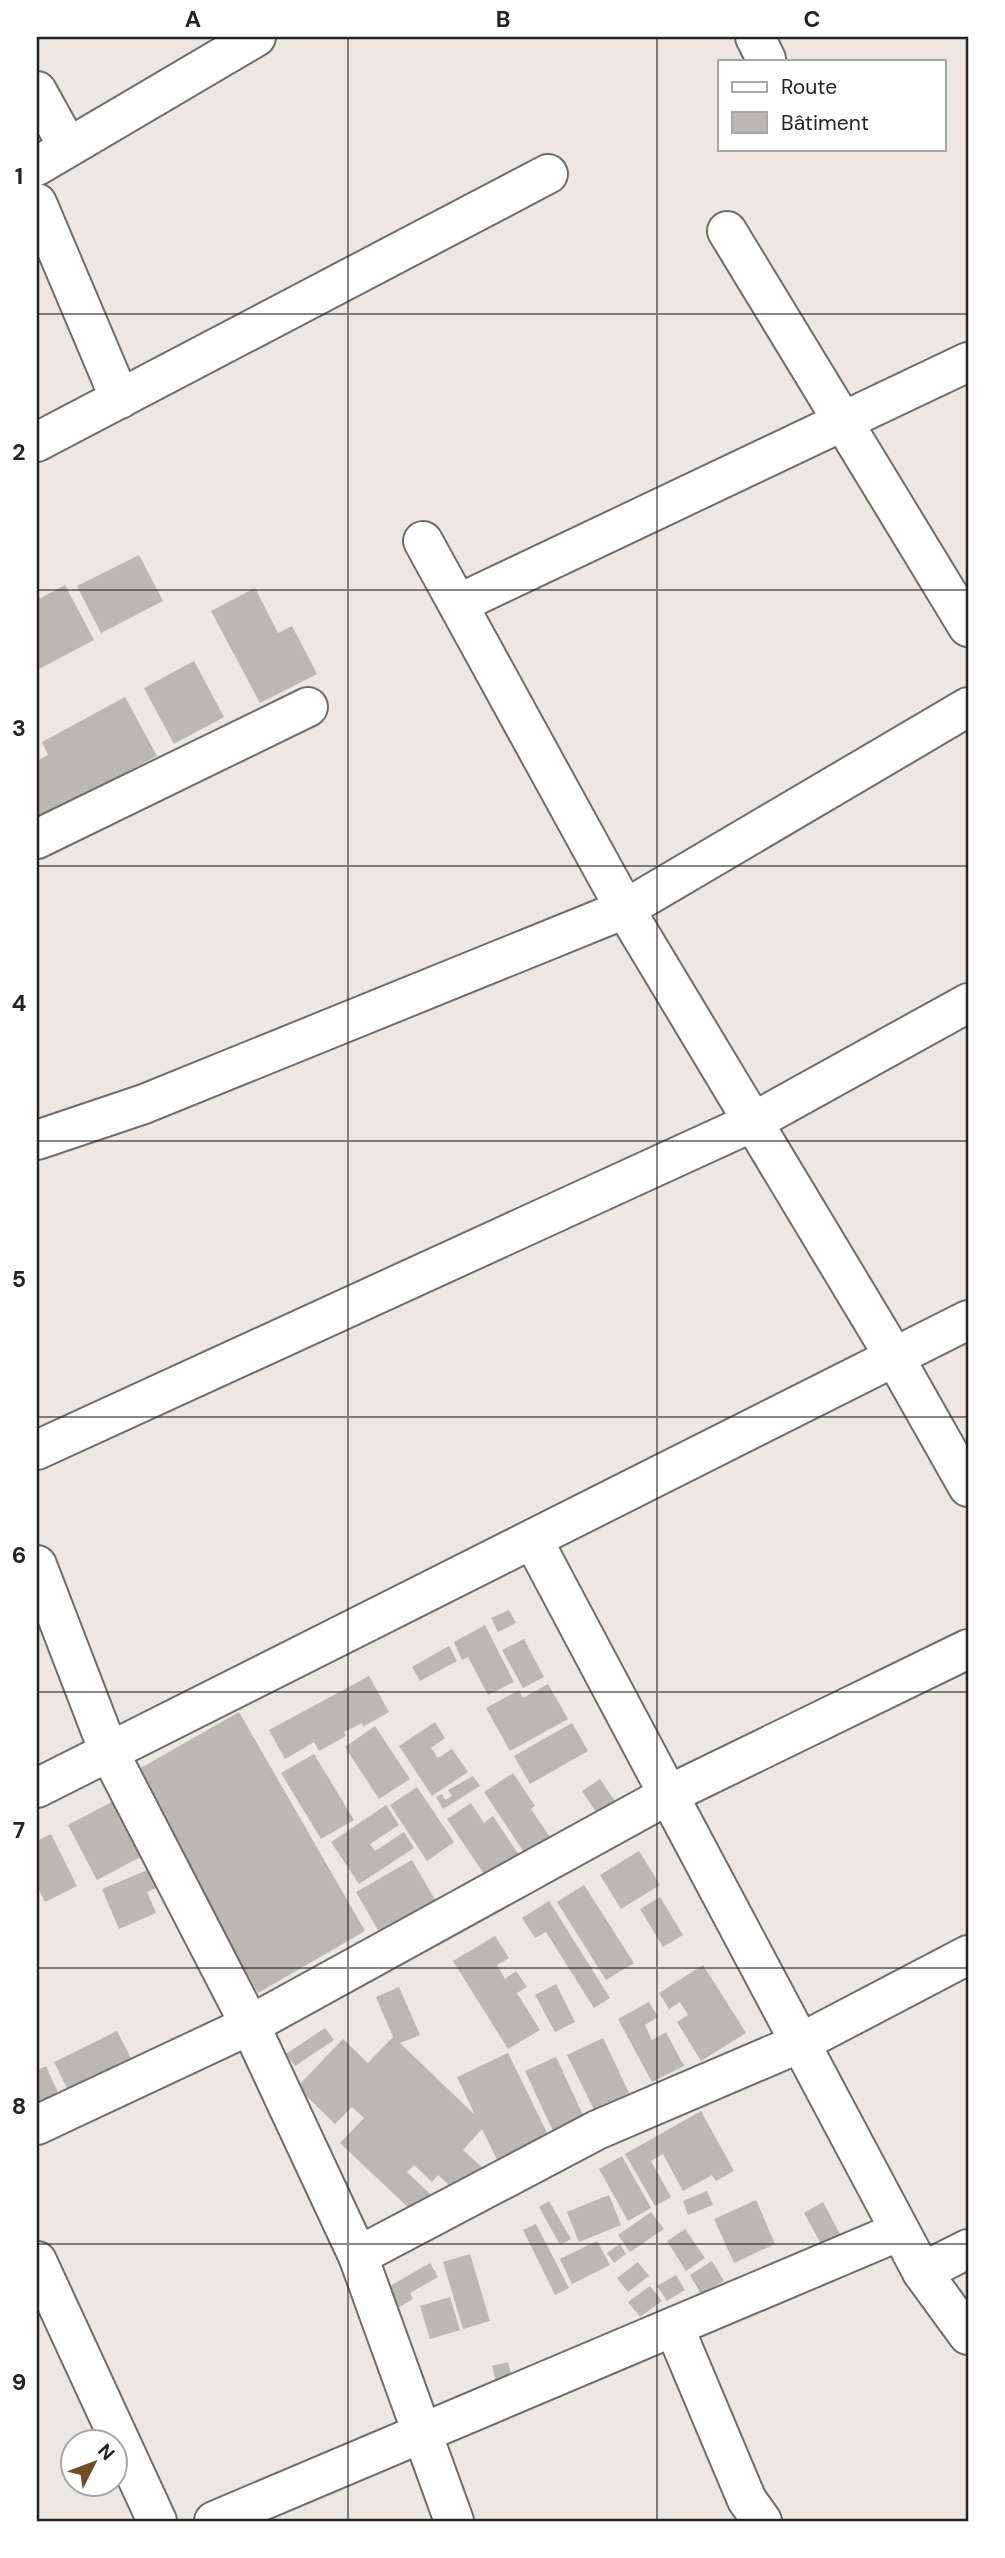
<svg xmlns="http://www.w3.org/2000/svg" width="1005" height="2558" viewBox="0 0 1005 2558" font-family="'DM Sans',sans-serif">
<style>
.building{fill:#bbb7b3}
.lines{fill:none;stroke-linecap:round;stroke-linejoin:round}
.street-casing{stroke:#706d69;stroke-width:42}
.street{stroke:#fff;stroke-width:38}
.grid{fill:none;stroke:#242321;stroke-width:2;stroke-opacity:0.55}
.neatline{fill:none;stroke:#242321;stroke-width:2.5}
.grid-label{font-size:23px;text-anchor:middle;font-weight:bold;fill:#242321}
</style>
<rect width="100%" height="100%" fill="#ece7e3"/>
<!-- building -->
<g class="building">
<path d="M139 555 163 601 101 633 77 586Z"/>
<path d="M65 585 94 640 37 670V600Z"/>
<path d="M255 588 278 633 292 626 317 674 260 703 211 611Z"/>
<path d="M194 661 224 717 174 744 144 688Z"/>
<path d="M125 697 157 756 37 820V761L48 755 42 742Z"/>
<path d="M509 1610 516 1623 498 1632 491 1618Z"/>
<path d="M485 1625 514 1682 488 1695 468 1657 462 1660 454 1642Z"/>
<path d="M524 1639 544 1677 523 1688 502 1650Z"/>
<path d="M449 1646 457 1661 420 1681 412 1667Z"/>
<path d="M369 1676 389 1712 363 1727 362 1723 344 1732 346 1736 319 1751 314 1742 285 1759 269 1730Z"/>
<path d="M548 1684 568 1719 510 1751 486 1708 519 1690 523 1698Z"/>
<path d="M239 1712 365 1931 258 1993 132 1773Z"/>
<path d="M435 1722 445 1738 431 1748 438 1758 452 1749 468 1772 432 1796 399 1746Z"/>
<path d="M572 1723 588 1751 530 1784 514 1756Z"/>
<path d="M375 1726 410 1779 379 1799 345 1747Z"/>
<path d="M314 1754 354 1820 321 1839 281 1773Z"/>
<path d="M513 1773 535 1806 531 1809 556 1846 531 1863 484 1792Z"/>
<path d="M473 1776 480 1786 443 1809 436 1797 442 1794 445 1800 452 1796 448 1790Z"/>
<path d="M600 1779 621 1810 603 1822 582 1791Z"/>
<path d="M417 1787 454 1842 427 1861 390 1805Z"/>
<path d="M121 1797 150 1852 97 1880 68 1825Z"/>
<path d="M471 1803 484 1823 493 1816 523 1861 490 1883 447 1819Z"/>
<path d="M386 1805 399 1825 370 1844 375 1851 404 1832 414 1848 359 1884 331 1842Z"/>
<path d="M51 1834 77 1886 45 1902 37 1886V1841Z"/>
<path d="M639 1851 660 1885 621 1909 600 1875Z"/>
<path d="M412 1860 438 1905 382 1937 356 1892Z"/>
<path d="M157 1866 165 1884 147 1892 156 1913 119 1929 102 1889Z"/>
<path d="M584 1885 634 1963 606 1980 557 1902Z"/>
<path d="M660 1897 683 1935 663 1947 640 1909Z"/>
<path d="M549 1901 610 1998 594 2008 546 1932 535 1938 522 1918Z"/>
<path d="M495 1936 509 1958 497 1965 505 1979 516 1971 527 1987 517 1993 540 2030 508 2049 453 1961Z"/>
<path d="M703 1965 746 2033 701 2061 677 2022 688 2015 680 2002 669 2009 659 1993Z"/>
<path d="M556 1984 575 2022 555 2032 535 1995Z"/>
<path d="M399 1987 420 2035 400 2043 475 2115 457 2077 508 2053 556 2151 505 2176 482 2129 463 2150 487 2172 463 2198 438 2175 432 2182 414 2165 407 2172 449 2212 432 2230 340 2143 364 2118 352 2107 335 2124 297 2087 343 2039 368 2063 393 2037 376 1997Z"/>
<path d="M649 2002 658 2017 645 2025 652 2040 666 2032 684 2066 652 2082 618 2019Z"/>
<path d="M325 2028 334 2040 295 2066 286 2054Z"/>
<path d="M117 2031 134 2064 71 2096 54 2062Z"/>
<path d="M603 2038 629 2093 594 2110 567 2055Z"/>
<path d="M556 2057 591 2132 560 2146 525 2071Z"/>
<path d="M46 2066 63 2104 37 2116V2070Z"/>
<path d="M701 2111 734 2171 716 2181 712 2175 683 2191 663 2154 651 2161 671 2197 655 2206 625 2154Z"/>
<path d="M622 2156 651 2208 628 2221 599 2169Z"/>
<path d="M707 2191 713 2205 688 2215 683 2201Z"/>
<path d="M609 2195 621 2225 579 2242 567 2212Z"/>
<path d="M756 2200 775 2244 734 2263 714 2219Z"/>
<path d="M549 2201 571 2239 560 2245 539 2207Z"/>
<path d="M823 2202 840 2234 821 2244 804 2213Z"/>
<path d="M651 2212 664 2229 630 2252 618 2235Z"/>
<path d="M536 2224 569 2288 555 2295 523 2230Z"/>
<path d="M685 2229 705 2258 686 2271 667 2241Z"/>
<path d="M597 2241 610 2265 572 2284 560 2259Z"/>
<path d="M620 2244 626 2254 614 2263 607 2253Z"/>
<path d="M470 2254 490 2321 463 2329 443 2262Z"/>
<path d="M712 2261 724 2281 701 2294 690 2275Z"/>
<path d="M638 2262 649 2276 628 2292 617 2278Z"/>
<path d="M430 2263 438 2277 410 2293 413 2299 381 2318 369 2298Z"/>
<path d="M676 2275 685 2290 667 2301 657 2286Z"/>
<path d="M650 2286 662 2301 640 2317 628 2302Z"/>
<path d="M450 2297 460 2330 430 2339 420 2306Z"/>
<path d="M508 2362 513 2382 497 2386 492 2366Z"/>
</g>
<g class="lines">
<defs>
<g id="street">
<path d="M755 37 766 59"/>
<path d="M37 91 68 147"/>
<path d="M37 166 256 37"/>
<path d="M37 203 120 399"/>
<path d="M727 231 968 627"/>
<path d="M37 442 548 174"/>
<path d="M423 541 625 909 895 1358 968 1487"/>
<path d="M458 604 968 362"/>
<path d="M37 839 308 707"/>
<path d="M37 1140 144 1104 625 909 968 707"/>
<path d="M37 1450 753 1122 968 1003"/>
<path d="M533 1540 922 2272 968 2335"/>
<path d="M37 1565 109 1752 250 2025 358 2256 454 2521"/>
<path d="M37 1788 968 1320"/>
<path d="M37 2125 250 2025 668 1795 968 1649"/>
<path d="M358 2256 597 2130 800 2043 968 1955"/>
<path d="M37 2261 157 2521"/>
<path d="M922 2272 968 2249"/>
<path d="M674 2327 747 2500 762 2521"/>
<path d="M214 2521 900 2231"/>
</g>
</defs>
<!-- street casing -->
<use href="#street" class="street-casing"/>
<!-- street -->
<use href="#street" class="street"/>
</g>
<!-- grid -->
<path class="grid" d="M348 37V2521M657 37V2521M37 314H968M37 590H968M37 866H968M37 1141H968M37 1417H968M37 1692H968M37 1968H968M37 2244H968"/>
<!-- border -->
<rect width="1005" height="2558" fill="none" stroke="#ffffff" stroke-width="77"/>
<!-- legend -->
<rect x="718" y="60" width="228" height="91" fill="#ffffff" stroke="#a7a7a6" stroke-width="2"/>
<rect x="732" y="82" width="35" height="10" fill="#ffffff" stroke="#a7a7a6" stroke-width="2"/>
<text x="781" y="94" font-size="21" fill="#242321">Route</text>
<rect x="732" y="112" width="35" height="21" fill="#bbb7b3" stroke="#a7a7a6" stroke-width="2"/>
<text x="781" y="130" font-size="21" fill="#242321">Bâtiment</text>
<!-- north arrow -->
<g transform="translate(94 2463) rotate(48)"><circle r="33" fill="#ffffff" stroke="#a7a7a6" stroke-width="2"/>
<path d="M0-5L12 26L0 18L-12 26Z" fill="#704d26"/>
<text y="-10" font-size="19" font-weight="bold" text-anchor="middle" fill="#242321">N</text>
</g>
<rect x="38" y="38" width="929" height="2482" class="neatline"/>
<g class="grid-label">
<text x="193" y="27">A</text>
<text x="503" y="27">B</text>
<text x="812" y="27">C</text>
<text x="19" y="184">1</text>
<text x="19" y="460">2</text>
<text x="19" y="736">3</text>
<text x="19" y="1011">4</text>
<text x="19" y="1287">5</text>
<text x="19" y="1563">6</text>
<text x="19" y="1838">7</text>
<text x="19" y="2114">8</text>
<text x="19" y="2390">9</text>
</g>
</svg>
